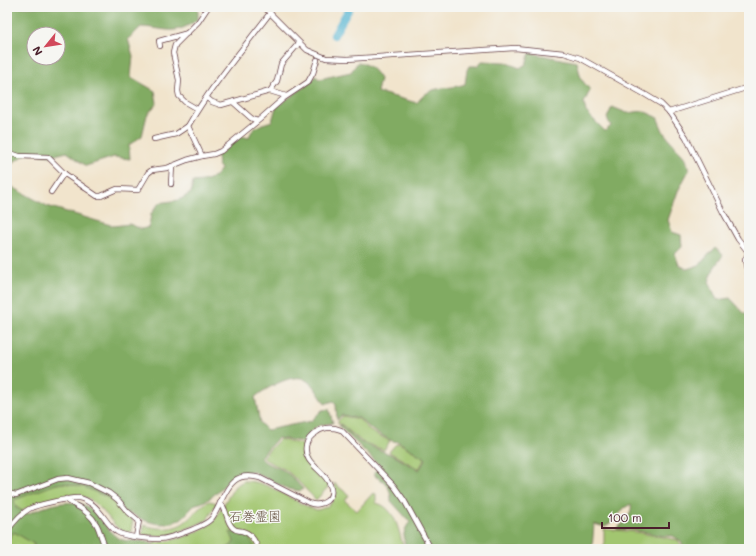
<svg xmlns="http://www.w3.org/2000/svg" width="756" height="556" viewBox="0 0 756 556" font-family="Mali,'Klee One',sans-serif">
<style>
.green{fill:#a2c670;stroke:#76724e}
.forest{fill:#81ab62;stroke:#666546;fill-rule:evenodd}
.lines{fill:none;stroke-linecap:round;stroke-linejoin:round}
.river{stroke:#53b4d1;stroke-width:8}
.minor-casing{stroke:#633d43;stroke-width:6}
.minor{stroke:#fff;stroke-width:4.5}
.labels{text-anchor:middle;stroke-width:3;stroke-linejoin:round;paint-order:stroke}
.park-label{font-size:13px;fill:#645140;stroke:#f6f6f2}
</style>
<rect width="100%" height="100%" fill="#f6f6f2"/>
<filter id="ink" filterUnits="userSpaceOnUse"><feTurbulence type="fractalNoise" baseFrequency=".025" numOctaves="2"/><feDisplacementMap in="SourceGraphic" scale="8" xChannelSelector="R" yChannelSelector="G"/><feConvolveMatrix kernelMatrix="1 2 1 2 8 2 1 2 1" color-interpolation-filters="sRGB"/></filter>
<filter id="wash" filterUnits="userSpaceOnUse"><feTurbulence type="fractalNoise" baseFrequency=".012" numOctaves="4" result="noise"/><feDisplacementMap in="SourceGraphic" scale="16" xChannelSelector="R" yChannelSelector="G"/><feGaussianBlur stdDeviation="0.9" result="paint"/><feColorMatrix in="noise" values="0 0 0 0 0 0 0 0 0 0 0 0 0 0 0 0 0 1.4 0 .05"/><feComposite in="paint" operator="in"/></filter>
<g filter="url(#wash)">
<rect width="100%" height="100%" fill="#f1e4cc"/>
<!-- green -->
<g class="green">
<path d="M343 416 359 419 370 431 390 441 384 450 362 442 341 424H338V421Z"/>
<path d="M280 439 304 445C304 468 318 469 329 486L316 500C307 491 297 479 287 471 279 465 269 464 262 457Z"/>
<path d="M399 443 425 458 419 469 389 452 395 445Z"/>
<path d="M244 481C269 480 293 503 317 510 333 506 337 499 334 483L349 495 345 501 357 511 373 493 376 494V503C396 507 399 533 404 549H154V543C174 541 196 535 213 522L235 486Z"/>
<path d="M64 483 84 487 109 498 133 519 131 533C115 530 114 523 103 511 97 505 90 498 81 496 68 493 33 504 22 511L16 507 13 500 56 484Z"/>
<path d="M210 501 217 503 207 520 198 524 176 533 163 537 142 535 144 525C157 529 174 531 186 521 194 515 200 505 210 501Z"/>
<path d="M604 529 635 532 678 540 683 549H604Z"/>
<path d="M14 532 34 544 32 549H7V541Z"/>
</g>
<!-- forest -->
<g class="forest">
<path d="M7 7H198V19C174 37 167 28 141 27L128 39 133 56 131 77 155 91 157 103 147 115 142 136 129 145 130 159 114 157 86 166 67 152 51 156 28 153 7 166ZM34 34H58V58H34Z"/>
<path d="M530 53 577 62 581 79 590 90 584 103 586 112 605 131 611 126 607 118 612 107 627 113 643 111 657 117 664 133 686 159 689 170 678 191 668 220 672 232 681 235 682 247 675 254 679 265 687 269 699 265 715 248 723 255 714 268 709 282 717 300 730 298 744 313 749 315V549H718V546L701 549 684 548 681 541 673 536H664L633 530 616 529C624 523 633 515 631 504L624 508 617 517 605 527 594 524 592 549H406C403 538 402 531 410 522L391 501C392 490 385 480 376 477L374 472 381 467 339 426 341 425 360 442 392 455 419 470 426 459 399 442 392 441 372 430 359 418 342 415 337 420 336 405 333 401 325 404C319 395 314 384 304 379 292 373 265 389 255 397L260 423 267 430 311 421 322 410 329 409 333 423C316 425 312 427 304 442L278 438 260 457C267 467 278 465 287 473 293 477 298 484 303 489L300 491 288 489 252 471C246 473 239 474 234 478 220 486 212 502 196 504 191 508 187 514 182 518 165 530 143 522 128 511L133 519 105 496 84 487 64 483 56 484 14 500 16 507 27 514C45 506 75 495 92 510 96 513 99 518 102 521 107 527 113 536 120 539 131 543 143 539 153 544V549H33L34 544 14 532 7 541V525L10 520 7 517V184L47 206 114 226 129 224 142 229 149 227 151 214 159 203 179 200 191 193 193 182C205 181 214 180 221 169L218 165 217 156 241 136 249 138C251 127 262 124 272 121L276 107 307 85 316 76 319 79 351 72 358 62C369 65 374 69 380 79L377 92 417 103C431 83 446 91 465 84L467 70 469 66H477L482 61 504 62 520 68 526 64Z"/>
<path d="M230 532 247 535 256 549H225L232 545 234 541Z"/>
</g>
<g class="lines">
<!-- river -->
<path class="river" d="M334 35 350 7"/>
</g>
</g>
<g filter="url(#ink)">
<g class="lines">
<defs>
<g id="minor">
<path d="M264 7 307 50 326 58 347 59 515 48 564 53 580 58 646 95 661 104 669 112 686 137 723 212 738 239 749 253"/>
<path d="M160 46 159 41 188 33"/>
<path d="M270 91 286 96"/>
<path d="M207 98 212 102 221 105 270 91 277 81 281 64 299 43"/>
<path d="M233 102 251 118 257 121"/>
<path d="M197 109 185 102 179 96 178 91 179 80 173 53 175 45 198 22 208 7"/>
<path d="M669 112 749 87"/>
<path d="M154 139 176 134 188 126"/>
<path d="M7 152 19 156 48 157 65 174 97 196H101L117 189 138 190 148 173 152 170 167 168 187 160 202 156 214 154 221 151 259 120 284 98 308 82 313 73 317 60"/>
<path d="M202 156 188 126C211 86 242 50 270 13L271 7"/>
<path d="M171 184 172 166"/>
<path d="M51 192 64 173"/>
<path d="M749 252 745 260 749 278"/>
<path d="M7 493 16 495 58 479 68 478 89 483 109 493 118 500 127 511 139 521 136 537"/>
<path d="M66 499C72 505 81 507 87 513 101 525 99 535 106 549"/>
<path d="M220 503C228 509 225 521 233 528 236 531 238 530 242 531 251 533 255 540 258 549"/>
<path d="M7 531C13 523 20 514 29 509 36 505 71 497 79 498 84 499 89 502 93 505 102 512 107 525 117 532 125 537 148 539 159 539 169 539 206 526 212 518 226 498 226 469 260 478L309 503C321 508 336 499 330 485 325 470 303 464 306 446 307 440 312 435 317 432 324 427 333 427 341 430L394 486 404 500 431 549"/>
</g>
</defs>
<!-- minor casing -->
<use href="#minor" class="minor-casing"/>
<!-- minor -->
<use href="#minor" class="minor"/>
</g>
</g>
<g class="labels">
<!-- park labels -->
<g class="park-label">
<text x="255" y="521">石巻霊園</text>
</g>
</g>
<!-- margin -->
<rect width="756" height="556" fill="none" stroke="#f6f6f2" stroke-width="24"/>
<!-- north arrow -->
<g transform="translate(46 46) rotate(240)"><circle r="19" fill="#f6f6f2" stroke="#b1a0a2"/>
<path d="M0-3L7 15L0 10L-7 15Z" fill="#d1495b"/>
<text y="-6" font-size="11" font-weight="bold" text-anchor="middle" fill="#4a1f2b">N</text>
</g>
<!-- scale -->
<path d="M602 522v6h67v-6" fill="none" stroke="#4a1f2b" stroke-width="2"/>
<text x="608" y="522" font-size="12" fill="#4a1f2b" stroke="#f6f6f2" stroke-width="3" paint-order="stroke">100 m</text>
</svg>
